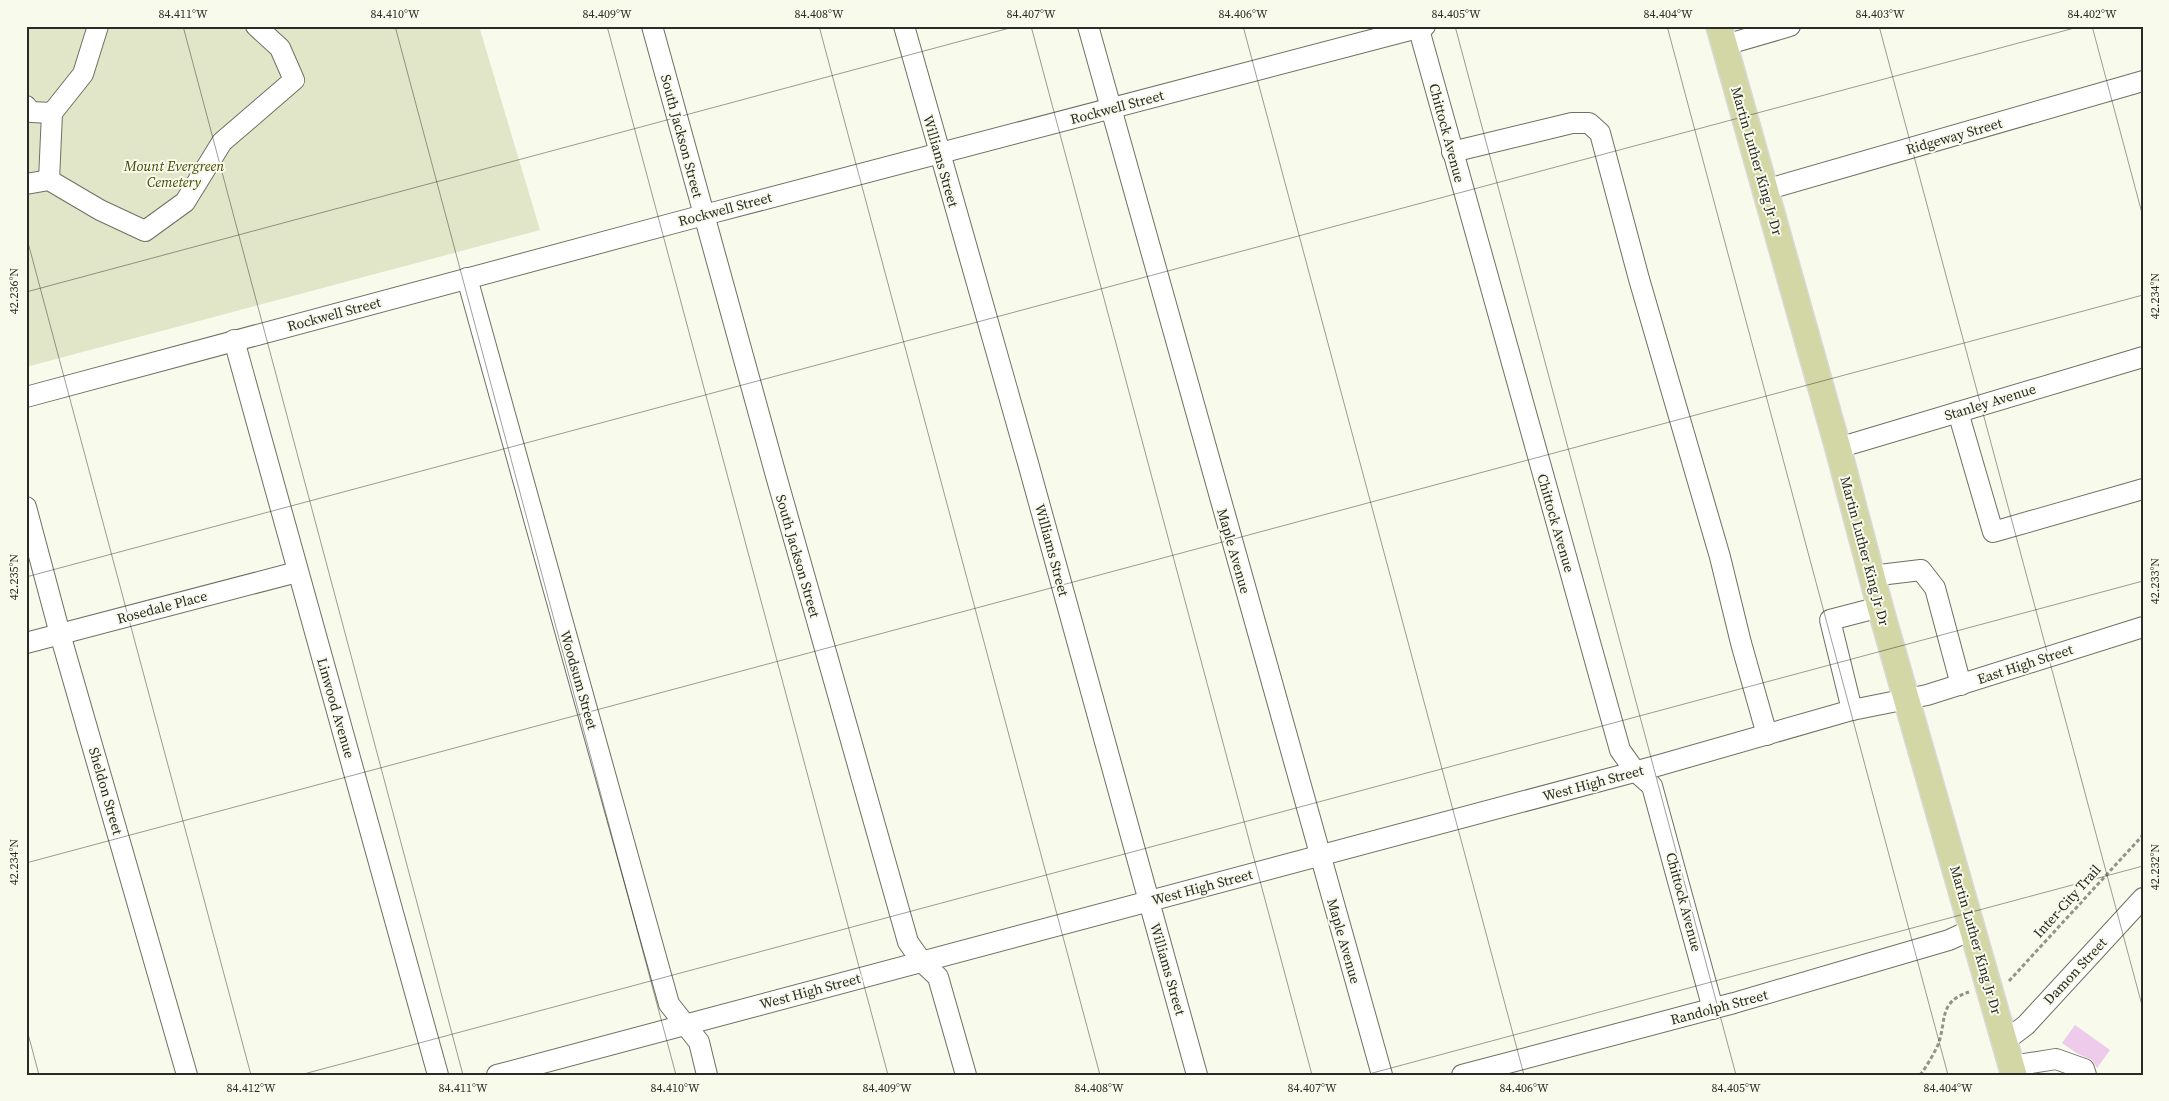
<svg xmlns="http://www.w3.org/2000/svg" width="2169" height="1101" viewBox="0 0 2169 1101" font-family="'Source Serif 4',serif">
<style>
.green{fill:#e2e6c8}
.building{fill:#eecbea}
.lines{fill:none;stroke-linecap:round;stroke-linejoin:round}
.minor-casing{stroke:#6e7063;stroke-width:22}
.major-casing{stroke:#d9d9d8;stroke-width:28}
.path{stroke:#92948a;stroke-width:3;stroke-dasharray:4 2.5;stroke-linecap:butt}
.minor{stroke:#fff;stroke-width:20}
.major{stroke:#d2d7a5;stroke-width:25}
.ticks{fill:none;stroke:#2a2b26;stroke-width:1;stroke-opacity:0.45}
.labels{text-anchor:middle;stroke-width:4;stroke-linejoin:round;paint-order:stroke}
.street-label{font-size:14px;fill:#2a2b26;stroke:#f8faec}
.park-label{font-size:14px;font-style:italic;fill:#444800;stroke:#f8faec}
.neatline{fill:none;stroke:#2a2b26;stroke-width:2}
.ticks-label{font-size:12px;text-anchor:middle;fill:#2a2b26}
</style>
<rect width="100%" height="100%" fill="#f8faec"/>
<!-- green -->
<path class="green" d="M26 26H479L540 230 26 367Z"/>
<!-- building -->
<path class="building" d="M2075 1025 2110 1050 2097 1068 2092 1060 2078 1054 2062 1043Z"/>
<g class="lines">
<defs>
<g id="minor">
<path d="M652 26 775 472 908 942 922 962 938 977 966 1075"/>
<path d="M904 26 1028 463 1197 1075"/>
<path d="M1088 26 1382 1075"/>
<path d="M1418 26 1620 750 1635 771 1652 786 1713 1009"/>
<path d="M1725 45 1790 26"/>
<path d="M26 106 31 112 52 113 83 74 98 26"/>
<path d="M1452 152 1572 123H1589L1600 133 1639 279 1720 557 1741 643 1767 735"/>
<path d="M49 180 52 113"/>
<path d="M26 184 49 180 100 210 145 231 185 202 222 142 294 80 280 48 256 26"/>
<path d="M1765 190 2143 81"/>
<path d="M467 278 669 1004 699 1042 707 1075"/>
<path d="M234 340 438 1075"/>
<path d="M26 397 704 215 1425 26"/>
<path d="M1958 412 1993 532 2143 489"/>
<path d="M1838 448 2143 357"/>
<path d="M26 507 60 634 187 1075"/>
<path d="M1871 576 1921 570 1935 588 1961 685"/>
<path d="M26 643 297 572"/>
<path d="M1852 710 1830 620 1880 607"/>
<path d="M2005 1041 2026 1025 2143 898"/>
<path d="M2012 1066 2056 1059 2084 1069 2086 1075"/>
<path d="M497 1075 1660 765 1852 710 1927 695 2143 627"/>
<path d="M1462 1075 1734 1003 1949 940 1973 929"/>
</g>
<path id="major" d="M1719 26 1838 448 1880 607 2014 1075"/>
</defs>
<!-- minor casing -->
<use href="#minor" class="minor-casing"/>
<!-- major casing -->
<use href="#major" class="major-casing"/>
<!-- path -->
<g class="path">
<path d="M2009 981 2143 835"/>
<path d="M1920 1075C1927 1066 1933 1055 1938 1045 1947 1020 1938 1002 1969 992"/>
</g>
<!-- minor -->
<use href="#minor" class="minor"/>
<!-- major -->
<use href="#major" class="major"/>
</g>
<!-- ticks -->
<path class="ticks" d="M183 26 463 1075M395 26 676 1075M607 26 888 1075M819 26 1100 1075M1031 26 1312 1075M1243 26 1524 1075M1455 26 1736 1075M1667 26 1948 1075M1879 26 2143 1009M2092 26 2143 217M26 235 251 1075M26 292 1017 26M26 577 2082 26M26 863 2143 295M26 1026 39 1075M300 1075 2143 581M1365 1075 2143 866"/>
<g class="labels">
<!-- street labels -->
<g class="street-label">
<text transform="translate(1117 107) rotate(-15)" y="5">Rockwell Street</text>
<text transform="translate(1447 133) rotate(75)" y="5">Chittock Avenue</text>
<text transform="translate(682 136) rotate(75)" y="5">South Jackson Street</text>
<text transform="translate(1954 136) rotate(-16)" y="5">Ridgeway Street</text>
<text transform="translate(941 161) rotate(74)" y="5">Williams Street</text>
<text transform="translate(1757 161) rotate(74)" y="5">Martin Luther King Jr Dr</text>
<text transform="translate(725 209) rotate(-15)" y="5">Rockwell Street</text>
<text transform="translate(334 314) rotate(-15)" y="5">Rockwell Street</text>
<text transform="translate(1990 402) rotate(-17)" y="5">Stanley Avenue</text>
<text transform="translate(1556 523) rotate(74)" y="5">Chittock Avenue</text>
<text transform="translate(1052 550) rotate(75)" y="5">Williams Street</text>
<text transform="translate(1234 551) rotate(74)" y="5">Maple Avenue</text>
<text transform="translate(1865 551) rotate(75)" y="5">Martin Luther King Jr Dr</text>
<text transform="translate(798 556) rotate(74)" y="5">South Jackson Street</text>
<text transform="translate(162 607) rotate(-15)" y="5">Rosedale Place</text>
<text transform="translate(2025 664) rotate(-18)" y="5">East High Street</text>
<text transform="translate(579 680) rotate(74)" y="5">Woodsum Street</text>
<text transform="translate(336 708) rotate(74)" y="5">Linwood Avenue</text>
<text transform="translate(1593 783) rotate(-15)" y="5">West High Street</text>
<text transform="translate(106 791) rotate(74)" y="5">Sheldon Street</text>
<text transform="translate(1202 887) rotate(-15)" y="5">West High Street</text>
<text transform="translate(2067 901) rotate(-48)" y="5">Inter-City Trail</text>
<text transform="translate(1684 902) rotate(75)" y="5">Chittock Avenue</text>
<text transform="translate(1976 940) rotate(74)" y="5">Martin Luther King Jr Dr</text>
<text transform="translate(1344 941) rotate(74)" y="5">Maple Avenue</text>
<text transform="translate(1168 969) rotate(74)" y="5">Williams Street</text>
<text transform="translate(2075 971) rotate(-47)" y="5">Damon Street</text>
<text transform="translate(810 991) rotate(-15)" y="5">West High Street</text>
<text transform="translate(1719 1007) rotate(-15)" y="5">Randolph Street</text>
</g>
<!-- park labels -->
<g class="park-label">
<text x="174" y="171">Mount Evergreen<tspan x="174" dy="16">Cemetery</tspan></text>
</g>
</g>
<!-- border -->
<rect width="2169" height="1101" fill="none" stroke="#f8faec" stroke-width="55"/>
<rect x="28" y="28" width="2114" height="1046" class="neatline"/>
<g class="ticks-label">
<text x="183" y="18">84.411°W</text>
<text x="395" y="18">84.410°W</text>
<text x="607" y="18">84.409°W</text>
<text x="819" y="18">84.408°W</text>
<text x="1031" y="18">84.407°W</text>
<text x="1243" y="18">84.406°W</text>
<text x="1456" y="18">84.405°W</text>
<text x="1668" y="18">84.404°W</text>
<text x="1880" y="18">84.403°W</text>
<text x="2092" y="18">84.402°W</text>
<text transform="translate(14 291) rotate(-90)" y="4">42.236°N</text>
<text transform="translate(2155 296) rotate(-90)" y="4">42.234°N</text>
<text transform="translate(14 577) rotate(-90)" y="4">42.235°N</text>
<text transform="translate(2155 581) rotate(-90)" y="4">42.233°N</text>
<text transform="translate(14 862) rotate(-90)" y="4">42.234°N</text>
<text transform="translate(2155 867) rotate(-90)" y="4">42.232°N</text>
<text x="251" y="1092">84.412°W</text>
<text x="463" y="1092">84.411°W</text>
<text x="675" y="1092">84.410°W</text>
<text x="887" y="1092">84.409°W</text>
<text x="1099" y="1092">84.408°W</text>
<text x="1312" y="1092">84.407°W</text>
<text x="1524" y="1092">84.406°W</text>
<text x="1736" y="1092">84.405°W</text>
<text x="1948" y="1092">84.404°W</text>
</g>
</svg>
